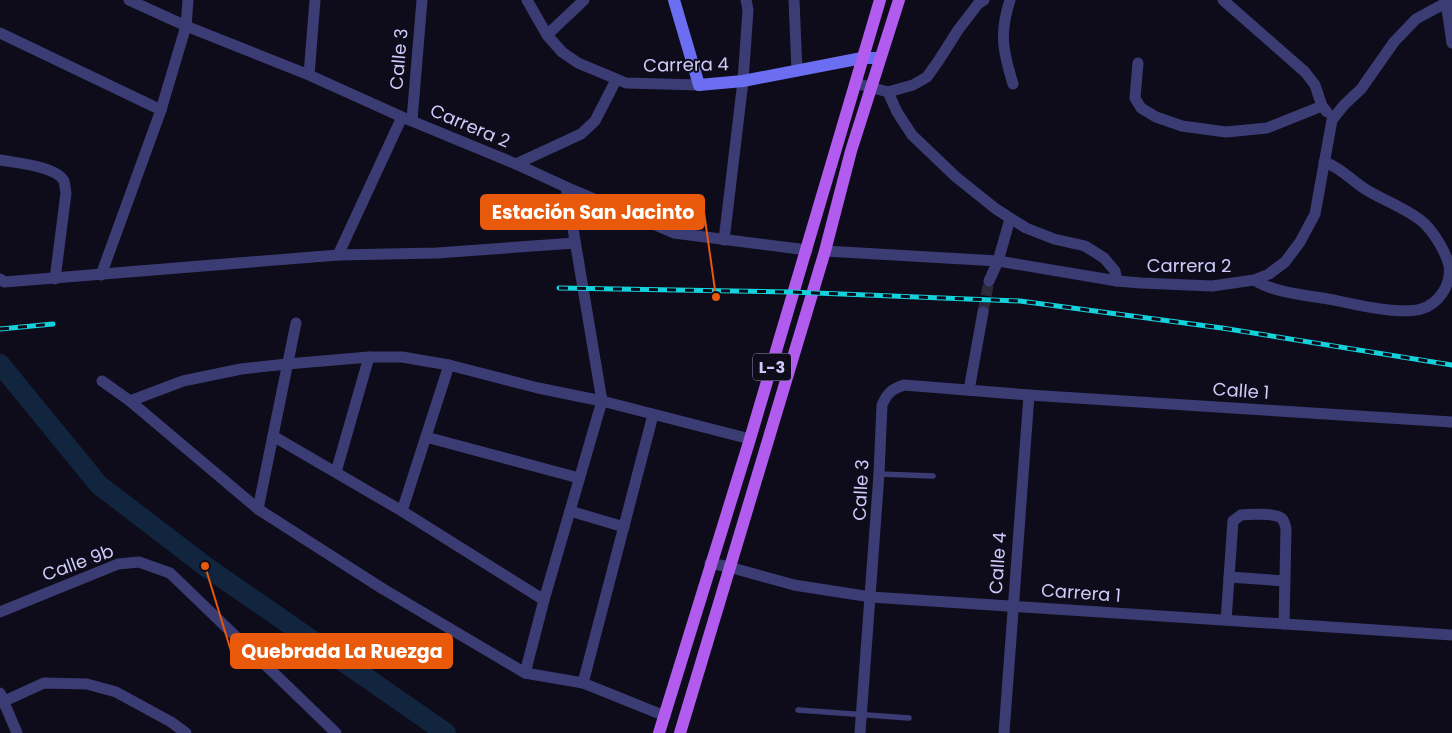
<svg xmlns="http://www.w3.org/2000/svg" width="1452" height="733" viewBox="0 0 1452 733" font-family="Poppins,sans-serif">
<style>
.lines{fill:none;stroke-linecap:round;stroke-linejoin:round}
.river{stroke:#11253e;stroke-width:20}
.street-tunnel{stroke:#2b293c;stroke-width:11;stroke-dasharray:11 5.5;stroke-linecap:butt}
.lane{stroke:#3c3c75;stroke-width:5.5}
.street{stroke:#3c3c75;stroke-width:11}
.secondary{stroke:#6b6ef1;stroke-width:12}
.primary{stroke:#b15cef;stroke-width:12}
.rail-casing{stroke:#15d1db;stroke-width:5}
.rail{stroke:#0e0c1a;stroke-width:3;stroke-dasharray:9;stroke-linecap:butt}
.labels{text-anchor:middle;stroke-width:4;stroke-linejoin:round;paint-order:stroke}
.shield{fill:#0e0c1a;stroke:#9492b7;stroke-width:1}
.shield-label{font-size:16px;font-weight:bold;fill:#cecbfa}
.street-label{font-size:18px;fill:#cecbfa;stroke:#0e0c1a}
.leader{fill:none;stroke:#e8590c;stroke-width:2}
.callout-dot{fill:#e8590c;stroke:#0e0c1a;stroke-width:2}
.callout{fill:#e8590c;stroke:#e8590c;stroke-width:2}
.callout-label{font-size:19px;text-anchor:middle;font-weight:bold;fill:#fff}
</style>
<rect width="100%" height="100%" fill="#0e0c1a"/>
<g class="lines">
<!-- river -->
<path class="river" d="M0 364 99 485 205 566 446 733"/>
<!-- street-tunnel -->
<path class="street-tunnel" d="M983 312 989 281"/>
<!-- lane -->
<g class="lane">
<path d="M879 474 933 476"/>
<path d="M798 710 909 718"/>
</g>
<!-- street -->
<g class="street">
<path d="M129 0 186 26 309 75 402 117 516 164 566 187 674 233 807 250"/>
<path d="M527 0 547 35 562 52 578 63 626 83 699 85"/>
<path d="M794 0 797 71"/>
<path d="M1010 0C999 34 1003 51 1013 84"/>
<path d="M1223 0 1305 72 1315 85 1322 106 1327 112"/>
<path d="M1446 2 1452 43"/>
<path d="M0 33 161 110"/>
<path d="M547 35 584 0"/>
<path d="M1138 63 1135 98 1141 108 1156 117 1182 126 1226 132 1267 128 1322 106"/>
<path d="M309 75 315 0"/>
<path d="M855 83 888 92 913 85 927 77 939 60 958 30 978 4 984 0"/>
<path d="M888 92 897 112 912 135 956 177 996 209 1026 228 1054 239 1085 246 1104 258 1115 271 1117 281"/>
<path d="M412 120 422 0"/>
<path d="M0 160C16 163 56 166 64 181 65 184 65 189 66 193L55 279"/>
<path d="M516 164 581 134 595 121 616 80"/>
<path d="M724 240 743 81 748 10 746 0"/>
<path d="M825 251 998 261 1117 281 1141 283 1212 286 1254 280 1269 274 1285 262 1300 242 1315 214 1332 120 1344 105 1361 89 1394 42 1416 19 1451 0"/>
<path d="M338 255 402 117"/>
<path d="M101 275 161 110 186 26 188 0"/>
<path d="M0 279 4 282 338 255 437 253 575 243"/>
<path d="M1254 280C1277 294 1308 295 1334 300 1356 305 1400 315 1421 309 1439 304 1452 284 1449 265 1445 251 1435 234 1424 223 1407 208 1384 201 1365 189 1351 180 1340 167 1324 162"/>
<path d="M989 281 998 261 1010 219"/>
<path d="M102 381 130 401"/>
<path d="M969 390 983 312"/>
<path d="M273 436 402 511 544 600"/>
<path d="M426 437 579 478"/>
<path d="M336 472 369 357"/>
<path d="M258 509 296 323"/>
<path d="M402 511 449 365"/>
<path d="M570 511 624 527"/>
<path d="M710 563 729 567 794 585 871 597 1452 635"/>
<path d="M1229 577 1285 581"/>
<path d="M0 612 118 564 139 562 170 573 336 733"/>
<path d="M1226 620 1233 521 1241 515C1250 514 1274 513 1281 518 1285 521 1285 525 1286 529L1284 624"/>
<path d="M525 673 544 600 602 401 566 187"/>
<path d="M583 683 653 415"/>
<path d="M0 693 17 733"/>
<path d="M0 703 44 683 87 684 116 692 171 722 186 733"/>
<path d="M665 716 583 683 525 673 383 589 258 509 130 401 183 381 241 369 287 364 369 357H402L449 365 538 388 602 401 750 439"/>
<path d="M860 733 879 474 882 405C887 393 892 389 904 385L1029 395 1452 422"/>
<path d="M1004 733 1029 395"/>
</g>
<!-- secondary -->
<path class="secondary" d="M674 0 699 85 743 81 862 58H880"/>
<!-- primary -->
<g class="primary">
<path d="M659 733 750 439 880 0"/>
<path d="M680 733 825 251 851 151 899 0"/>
</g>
<defs>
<g id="rail">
<path d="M559 288 791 292 1020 301 1222 328 1452 365"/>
<path d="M0 329 53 324"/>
</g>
</defs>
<!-- rail casing -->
<use href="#rail" class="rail-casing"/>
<!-- rail -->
<use href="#rail" class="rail"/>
</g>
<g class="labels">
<!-- shield labels -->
<rect class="shield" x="753" y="353.5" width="38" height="27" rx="4"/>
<g class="shield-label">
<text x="772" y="373">L-3</text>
</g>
<!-- street labels -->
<g class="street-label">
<text transform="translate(399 59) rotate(-85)" y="6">Calle 3</text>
<text transform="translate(686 65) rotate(-1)" y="6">Carrera 4</text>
<text transform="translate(470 126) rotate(23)" y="6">Carrera 2</text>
<text x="1189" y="272">Carrera 2</text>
<text transform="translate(1241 391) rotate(4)" y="6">Calle 1</text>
<text transform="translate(861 490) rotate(-87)" y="6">Calle 3</text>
<text transform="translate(78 563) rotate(-20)" y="6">Calle 9b</text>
<text transform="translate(998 563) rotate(-86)" y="6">Calle 4</text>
<text transform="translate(1081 593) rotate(4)" y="6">Carrera 1</text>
</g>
</g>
<!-- callouts -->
<path class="leader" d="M716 297L704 212M205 566L231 651"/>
<g class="callout-dot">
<circle cx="716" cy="297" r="5"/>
<circle cx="205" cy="566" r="5"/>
</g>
<g class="callout">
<rect x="481" y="195" width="223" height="34" rx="5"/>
<rect x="231" y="634" width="221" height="34" rx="5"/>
</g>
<g class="callout-label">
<text x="593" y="219">Estación San Jacinto</text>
<text x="342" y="658">Quebrada La Ruezga</text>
</g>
</svg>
